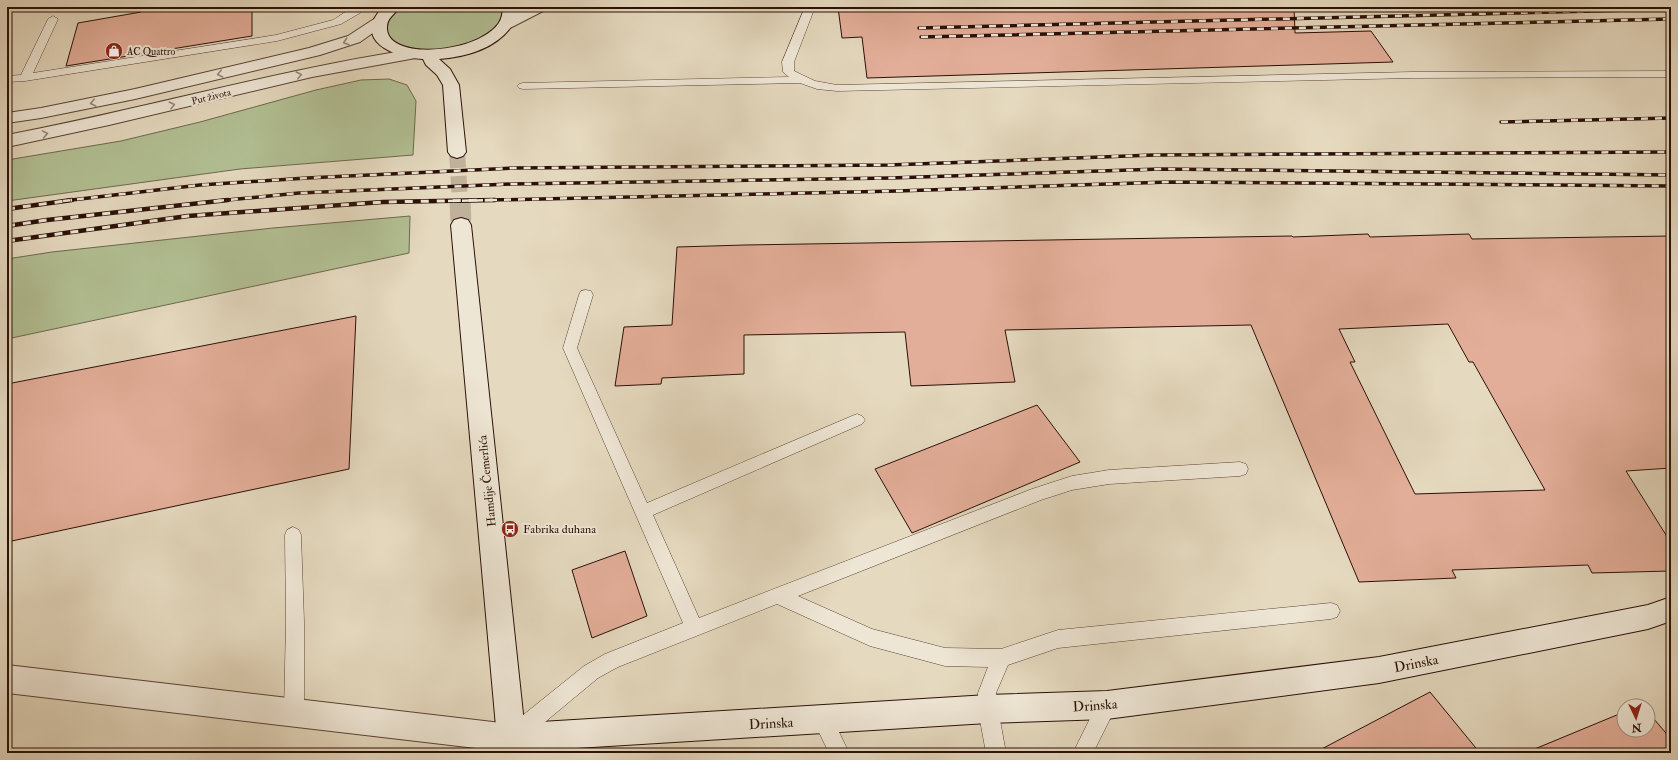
<svg xmlns="http://www.w3.org/2000/svg" width="1678" height="760" viewBox="0 0 1678 760" font-family="'IM FELL Double Pica',serif">
<style>
.green{fill:#b2c094;stroke:#6e684e}
.building{fill:#e3ae99;stroke:#2b1007;fill-rule:evenodd}
.lines{fill:none;stroke-linecap:round;stroke-linejoin:round}
.secondary-tunnel-far1{stroke:#c0b19a;stroke-width:16;stroke-dasharray:16 8;stroke-linecap:butt}
.secondary-tunnel{stroke:#c0b19a;stroke-width:21;stroke-dasharray:21 10;stroke-linecap:butt}
.service-casing{stroke:#5a4235;stroke-width:1}
.minor-casing{stroke:#5a4235;stroke-width:2}
.tertiary-casing{stroke:#5a4235;stroke-width:2}
.secondary-casing{stroke:#2b1007;stroke-width:2}
.service{fill:#eee6d5;fill-rule:evenodd}
.minor{fill:#eee6d5;fill-rule:evenodd}
.tertiary{fill:#eee6d5;fill-rule:evenodd}
.secondary{fill:#eee6d5;fill-rule:evenodd}
.rail-far1-casing{stroke:#2b1007;stroke-width:3.5}
.rail-casing{stroke:#2b1007;stroke-width:4.5}
.rail-far1{stroke:#eee6d5;stroke-width:2.5;stroke-dasharray:7;stroke-linecap:butt}
.rail{stroke:#eee6d5;stroke-width:3;stroke-dasharray:8;stroke-linecap:butt}
.oneway{stroke:#968678}
.labels{text-anchor:middle;stroke-width:4;stroke-linejoin:round;paint-order:stroke}
.far-poi-label{font-size:10px;fill:#2b1007;stroke:#eee6d5;text-anchor:start}
.far-street-label{font-size:10px;fill:#2b1007;stroke:#eee6d5}
.street-label{font-size:12px;fill:#2b1007;stroke:#eee6d5}
.poi-label{font-size:12px;fill:#2b1007;stroke:#eee6d5;text-anchor:start}
.near-street-label{font-size:14px;fill:#2b1007;stroke:#eee6d5}
</style>
<rect width="100%" height="100%" fill="#e5d9bf"/>
<filter id="stains"><feTurbulence type="fractalNoise" baseFrequency=".005" numOctaves="4"/><feColorMatrix values="0 0 0 0 .2 0 0 0 0 .09 0 0 0 0 .02 0 0 0 .5 -.17"/></filter>
<radialGradient id="worn" r=".72"><stop offset=".6" stop-color="#630" stop-opacity="0"/><stop offset="1" stop-color="#630" stop-opacity=".3"/></radialGradient>
<!-- green -->
<g class="green">
<path d="M399 7H501L502 8C502 11 502 14 501 17 499 24 493 29 487 33 470 46 446 51 425 50 398 49 370 32 399 7Z"/>
<path d="M389 79 407 85 416 101 413 155 240 169 7 201V160L121 141 200 122 316 90 361 80Z"/>
<path d="M410 216 409 253 7 339V259L52 252 273 228Z"/>
</g>
<!-- building -->
<g class="building">
<path d="M142 7H252V36L66 66 78 23 141 12Z"/>
<path d="M838 7H1294L1295 33 1371 31 1393 62 867 78 862 37 842 38Z"/>
<path d="M1368 234 1370 237 1469 234 1472 239 1671 236V468L1626 471 1671 543V571L1592 573 1588 565 1452 570 1456 578 1359 582 1251 325 1005 330 1015 382 911 386 905 332 744 335V374L662 378 661 384 615 386 624 327 672 325 677 247 745 245 1292 236 1293 237ZM1448 324 1469 362H1473L1545 490 1415 494 1350 362H1355L1339 329Z"/>
<path d="M356 316 349 469 7 542V384Z"/>
<path d="M1037 405 1080 462 912 533 875 469Z"/>
<path d="M625 551 647 616 592 638 572 570Z"/>
<path d="M1430 692 1480 753H1314Z"/>
<path d="M1624 712V730H1648V712L1671 739V753H1525Z"/>
</g>
<g class="lines">
<!-- secondary-tunnel-far1 -->
<path class="secondary-tunnel-far1" d="M457 152 460 201"/>
<!-- secondary-tunnel -->
<path class="secondary-tunnel" d="M460 200 461 225"/>
<defs>
<g id="service">
<path d="M353 7H363L360 13 341 24 277 41 25 81 7 82V76L21 75 48 19 53 16 58 19 33 73 276 35 333 20Z"/>
<path d="M805 7H815L794 62V71L815 81 837 85 1412 72 1671 71V77L1412 78 837 91 817 89 800 83 523 89 519 88 517 86 519 84 523 83 789 77 783 72 782 62Z"/>
<path d="M586 290 591 291 593 295 577 348 647 503 852 416 857 414 862 416 865 420 862 424 653 515 699 618 1032 489 1072 476 1109 470 1240 462 1246 464 1248 469 1246 474 1240 476 1109 484 1072 490 1041 500 798 596 872 629 945 648 1001 649 1058 630 1331 603 1337 605 1340 611 1337 617 1331 619 1058 648 1008 665 996 693 998 709 1006 753H986L978 709V693L988 667 945 666 870 646 777 604 618 667 598 678 521 742 514 745 507 742 504 735 507 728 584 666 605 654 683 623 563 348 579 295 581 291Z"/>
<path d="M293 527 299 530 301 535 304 622V713L301 720 294 723 287 720 284 713 286 622 285 535 287 530Z"/>
<path d="M1107 695 1114 698 1117 705 1093 753H1073L1100 698Z"/>
<path d="M823 710 830 713 849 753H829L813 720 816 713Z"/>
</g>
<path id="minor" d="M7 665 511 724 521 728 525 738 521 748 511 752 7 693Z"/>
<g id="tertiary">
<path d="M528 7H548L545 10 512 27 507 29 502 27 499 24 502 21Z"/>
<path d="M379 17 384 19 387 22 384 25 360 42 320 55 135 99 41 118 7 123V113L41 108 135 89 309 48 348 36 374 19Z"/>
<path d="M415 49 421 51 423 54 421 57 312 77 109 125 7 147V135C144 109 277 70 415 49Z"/>
</g>
<g id="secondary">
<path d="M383 7H400C395 14 387 18 387 27 385 67 511 50 502 7H518C519 15 516 21 511 27 495 49 465 57 439 59L450 69 459 85 466 152 463 156 457 158 451 156 448 152 443 85 437 75 426 65 423 59C394 58 351 40 383 7Z"/>
<path d="M461 218 468 220 471 225 524 723 988 695 1107 691 1379 657 1648 605 1671 597V621L1648 629 1379 683 1107 719 988 723 511 752 501 748 497 738 451 225 454 220Z"/>
</g>
</defs>
<!-- service casing -->
<use href="#service" class="service-casing"/>
<!-- minor casing -->
<use href="#minor" class="minor-casing"/>
<!-- tertiary casing -->
<use href="#tertiary" class="tertiary-casing"/>
<!-- secondary casing -->
<use href="#secondary" class="secondary-casing"/>
<!-- service -->
<use href="#service" class="service"/>
<!-- minor -->
<use href="#minor" class="minor"/>
<!-- tertiary -->
<use href="#tertiary" class="tertiary"/>
<!-- secondary -->
<use href="#secondary" class="secondary"/>
<defs>
<g id="rail-far1">
<path d="M919 28 1671 9"/>
<path d="M921 37 1671 19"/>
<path d="M1501 122 1671 118"/>
<path d="M63 201 200 185 307 178 514 168 889 165 1154 155 1671 152"/>
<path d="M217 201 299 193 512 184 890 178 1161 169 1671 175"/>
<path d="M448 201 897 191 1169 182 1671 186"/>
</g>
<g id="rail">
<path d="M7 209 72 200"/>
<path d="M7 226 47 220 228 200"/>
<path d="M7 241 188 216 383 202 495 200"/>
</g>
</defs>
<!-- rail-far1 casing -->
<use href="#rail-far1" class="rail-far1-casing"/>
<!-- rail casing -->
<use href="#rail" class="rail-casing"/>
<!-- rail-far1 -->
<use href="#rail-far1" class="rail-far1"/>
<!-- rail -->
<use href="#rail" class="rail"/>
</g>
<!-- one-way arrows -->
<defs><path id="oneway-chevron" d="M-2-3.5L2.5 0L-2 3.5" fill="none" stroke-width="1.6" stroke-linecap="round" stroke-linejoin="round"/></defs>
<g class="oneway">
<use href="#oneway-chevron" transform="translate(346 42) rotate(162)"/>
<use href="#oneway-chevron" transform="translate(220 74) rotate(167)"/>
<use href="#oneway-chevron" transform="translate(299 75) rotate(-13)"/>
<use href="#oneway-chevron" transform="translate(93 103) rotate(168)"/>
<use href="#oneway-chevron" transform="translate(172 105) rotate(-14)"/>
<use href="#oneway-chevron" transform="translate(45 134) rotate(-10)"/>
</g>
<!-- icons -->
<defs>
<symbol id="shop-disc" viewBox="-11 -11 22 22"><circle r="9.5" fill="#8f2418" stroke="#eee6d5"/><path d="M-5-2.5h2.3a2.7 3.5 0 0 1 5.4 0H5L5.5 6h-11ZM-1.5-2.5h3a1.5 2.3 0 0 0-3 0Z" fill="#fff"/></symbol>
<symbol id="bus-disc" viewBox="-11 -11 22 22"><circle r="9.5" fill="#8f2418" stroke="#eee6d5"/><path d="M-5-6H5V4H4V6H2V4H-2V6H-4V4H-5ZM-3.5-4V0h7V-4ZM-3.5 1.2v1.5H-2V1.2ZM2 1.2v1.5H3.5V1.2Z" fill="#fff"/></symbol>
</defs>
<g fill-rule="evenodd">
<use href="#shop-disc" x="104" y="41" width="20" height="20"/>
<use href="#bus-disc" x="500" y="519" width="20" height="20"/>
</g>
<g class="labels">
<!-- far-poi labels -->
<g class="far-poi-label">
<text x="127" y="55">AC Quattro</text>
</g>
<!-- far-street labels -->
<g class="far-street-label">
<text transform="translate(211 96) rotate(-14)" y="4">Put života</text>
</g>
<!-- street labels -->
<g class="street-label">
<text transform="translate(487 481) rotate(-96)" y="4">Hamdije Čemerlića</text>
</g>
<!-- poi labels -->
<g class="poi-label">
<text x="523" y="533">Fabrika duhana</text>
</g>
<!-- near-street labels -->
<g class="near-street-label">
<text transform="translate(1416 663) rotate(-11)" y="5">Drinska</text>
<text transform="translate(1095 705) rotate(-4)" y="5">Drinska</text>
<text transform="translate(771 723) rotate(-3)" y="5">Drinska</text>
</g>
</g>
<!-- margin -->
<rect width="1678" height="760" fill="none" stroke="#e5d9bf" stroke-width="24"/>
<rect x="8" y="8" width="1662" height="744" fill="none" stroke="#2b1007" stroke-width="2"/>
<rect x="12" y="12" width="1654" height="736" fill="none" stroke="#2b1007"/>
<!-- north arrow -->
<g transform="translate(1636 718) rotate(176)"><circle r="19" fill="#eee6d5" stroke="#a09083"/>
<path d="M0-3L7 15L0 10L-7 15Z" fill="#8f2418"/>
<text y="-6" font-size="11" font-weight="bold" text-anchor="middle" fill="#2b1007">N</text>
</g>
<rect width="100%" height="100%" filter="url(#stains)"/>
<rect width="100%" height="100%" fill="url(#worn)"/>
</svg>
